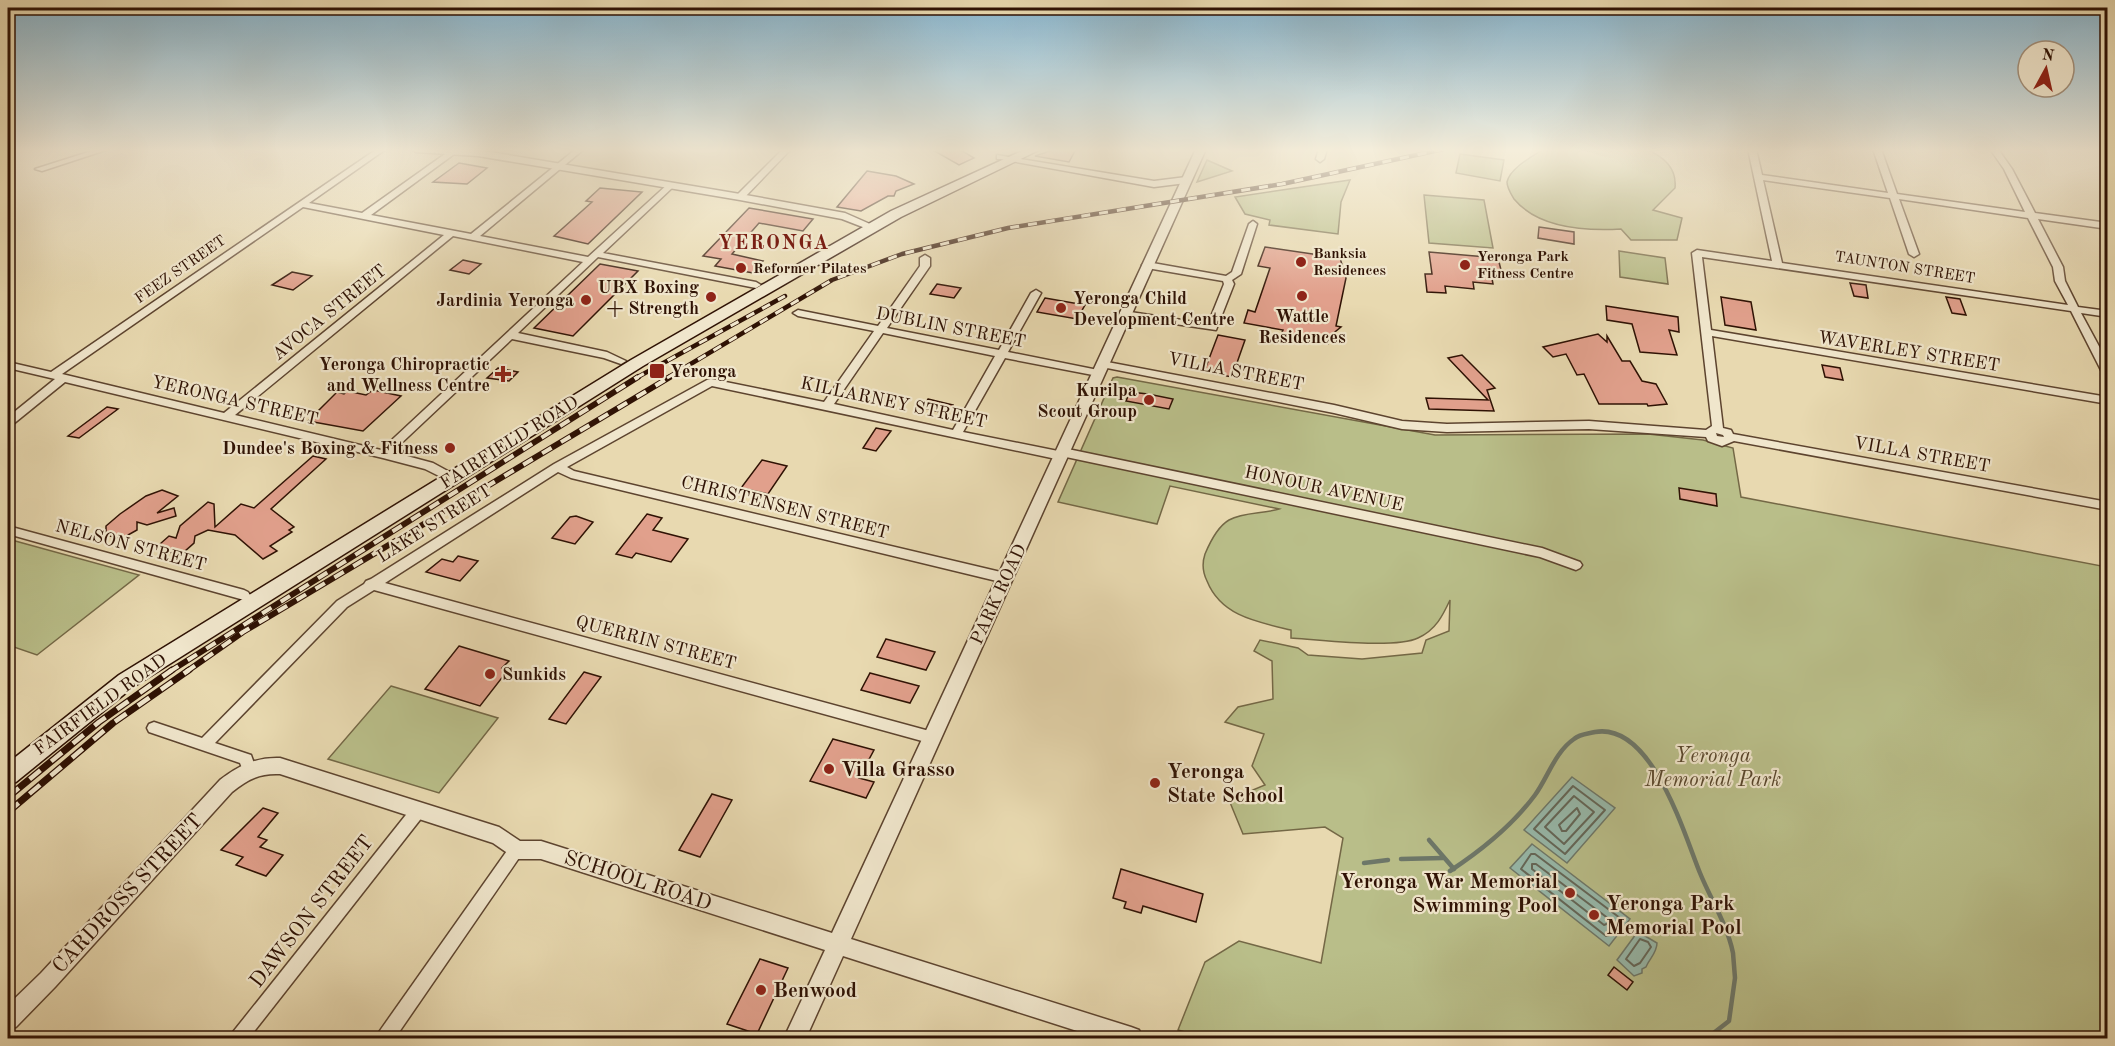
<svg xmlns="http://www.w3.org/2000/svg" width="2115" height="1046" viewBox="0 0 2115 1046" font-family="'Old Standard TT',serif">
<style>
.green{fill:#b9be89;stroke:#746846;stroke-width:1.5}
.water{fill:#97baac;stroke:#6d7769;stroke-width:1.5}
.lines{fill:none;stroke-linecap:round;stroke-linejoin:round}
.shore{stroke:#636658;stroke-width:2}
.stream{stroke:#6d7769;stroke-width:4.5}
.building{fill:#e1a08c;stroke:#2f1204;stroke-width:1.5}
.minor-casing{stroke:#5d442f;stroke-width:3}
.tertiary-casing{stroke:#5d442f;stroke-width:3}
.secondary-casing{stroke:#2f1204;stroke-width:3}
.minor{fill:#f0e6cc;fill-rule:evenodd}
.tertiary{fill:#f0e6cc;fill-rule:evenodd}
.secondary{fill:#f0e6cc;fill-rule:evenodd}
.rail-far2-casing{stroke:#2f1204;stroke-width:4.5}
.rail-far1-casing{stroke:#2f1204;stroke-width:6}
.rail-casing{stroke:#2f1204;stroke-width:7}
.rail-far2{stroke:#f0e6cc;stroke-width:3;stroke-dasharray:9;stroke-linecap:butt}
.rail-far1{stroke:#f0e6cc;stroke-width:4;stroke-dasharray:11;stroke-linecap:butt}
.rail{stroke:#f0e6cc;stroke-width:4.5;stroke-dasharray:14;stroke-linecap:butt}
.poi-dot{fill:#8f2418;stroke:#f0e6cc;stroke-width:2}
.labels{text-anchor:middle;stroke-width:4.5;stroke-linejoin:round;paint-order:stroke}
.far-poi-label{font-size:15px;font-weight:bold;fill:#2f1204;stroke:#f0e6cc;text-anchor:start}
.far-street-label{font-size:15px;fill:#2f1204;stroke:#f0e6cc}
.poi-label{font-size:18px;font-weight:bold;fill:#2f1204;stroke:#f0e6cc;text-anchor:end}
.street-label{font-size:18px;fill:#2f1204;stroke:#f0e6cc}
.far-district-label{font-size:20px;font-weight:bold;letter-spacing:1.5px;fill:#7a1f14;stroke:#f0e6cc}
.near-park-label{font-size:21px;font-style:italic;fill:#58462c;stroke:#f0e6cc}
.near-poi-label{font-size:21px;font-weight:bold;fill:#2f1204;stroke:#f0e6cc;text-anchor:start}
.near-street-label{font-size:21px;fill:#2f1204;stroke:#f0e6cc}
</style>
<rect width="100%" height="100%" fill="#e8d9b0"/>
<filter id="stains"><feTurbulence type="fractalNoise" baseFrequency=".00333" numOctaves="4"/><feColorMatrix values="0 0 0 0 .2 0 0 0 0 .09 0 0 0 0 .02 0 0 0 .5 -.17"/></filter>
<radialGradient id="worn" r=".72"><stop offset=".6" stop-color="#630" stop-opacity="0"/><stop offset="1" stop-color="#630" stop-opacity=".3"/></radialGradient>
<!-- green -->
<g class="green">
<path d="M1544 149H1646C1664 157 1677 168 1675 188L1653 210 1682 218 1677 240H1631L1621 229C1586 231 1539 229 1514 199 1511 194 1507 188 1507 182 1510 168 1533 156 1544 149Z"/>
<path d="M1460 154 1504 160 1500 181 1456 173Z"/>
<path d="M1207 160 1232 171 1197 182Z"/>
<path d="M1350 180 1341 202 1338 234 1269 225 1270 220 1245 214 1235 197Z"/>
<path d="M1424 195 1484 200 1493 248 1429 243Z"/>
<path d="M1619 251 1665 258 1668 284 1620 277Z"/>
<path d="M1117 377 1435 435 1648 434 1703 440 1733 448 1741 497 2107 567V1038H1206L1178 1030 1205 962 1239 941 1321 963 1343 838 1325 827 1243 834 1229 800 1265 785 1252 766 1264 734 1225 722 1238 707 1273 699 1272 661 1254 651 1260 640 1298 648 1308 655 1362 659 1422 653 1426 640 1449 631 1450 600C1443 615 1436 630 1418 638 1395 649 1319 640 1291 638V630C1257 622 1221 616 1207 581 1203 573 1202 563 1205 554 1210 542 1217 527 1229 520 1244 512 1263 514 1279 509L1170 486 1157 524 1058 502 1113 378Z"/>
<path d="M8 539 139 575 37 655 8 645Z"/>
<path d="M391 686 498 718 439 793 328 759Z"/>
</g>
<!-- water -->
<g class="water">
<path d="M1572 777 1615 808 1567 863 1524 830Z"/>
<path d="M1532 844 1630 919 1609 946 1510 868Z"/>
<path d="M1640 933 1657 943C1657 953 1649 959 1646 967L1642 969V973L1634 976 1617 960 1636 934Z"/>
</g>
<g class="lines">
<!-- shore -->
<g class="shore">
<path d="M1573 786 1605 810 1565 854 1534 829Z"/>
<path d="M1574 796 1594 812 1564 844 1545 827Z"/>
<path d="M1577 808 1580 814 1566 831H1562L1559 825Z"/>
<path d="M1531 854H1535L1620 918 1610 935 1606 936 1521 869Z"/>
<path d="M1532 864H1536L1609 919V923L1604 925 1532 869Z"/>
<path d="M1640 939 1648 942 1651 947 1640 963 1634 966 1626 959Z"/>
</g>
<!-- stream -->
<g class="stream">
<path d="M1429 840 1454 869"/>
<path d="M1401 859 1443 858"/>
<path d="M1364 863 1388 860"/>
<path d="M1450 871C1482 850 1512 826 1535 795 1548 777 1555 752 1574 739 1580 734 1587 734 1595 732 1652 722 1684 834 1700 873 1711 900 1727 924 1733 953L1735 978 1729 1021 1711 1035 1687 1038"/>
</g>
</g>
<!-- building -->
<g class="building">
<path d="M931 149H959L974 158 959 165Z"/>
<path d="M1056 149H1076L1069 162 1035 156Z"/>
<path d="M459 163 487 168 467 184 433 182Z"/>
<path d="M867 171 896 176 914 184 896 191 894 196H888L861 211 837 207Z"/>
<path d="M600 188 642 192 588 244 554 236 592 202 586 201Z"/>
<path d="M749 208 813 219 803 231 759 223 732 254 763 261 753 273 715 266 721 259 703 256Z"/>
<path d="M1539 227 1574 232V244L1538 238Z"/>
<path d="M1265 247 1340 258 1346 278 1336 326 1341 327 1330 336 1328 344 1281 335 1283 330 1244 323 1248 310 1255 312 1270 268 1258 266Z"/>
<path d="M1429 252 1498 258 1502 274 1491 273 1493 284 1473 282 1474 289 1445 286 1446 293 1427 292 1425 274H1432Z"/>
<path d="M463 260 481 264 469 274 450 270Z"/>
<path d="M600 264 638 271 573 336 534 328Z"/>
<path d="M292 272 312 276 293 290 272 285Z"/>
<path d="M1850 283 1866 285 1868 298 1854 296Z"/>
<path d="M937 284 961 288 954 298 930 294Z"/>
<path d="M1721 297 1751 302 1756 330 1725 325Z"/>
<path d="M1946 297 1960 299 1966 315 1952 313Z"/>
<path d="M1045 298 1085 305 1077 319 1037 312Z"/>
<path d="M1606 306 1678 317 1679 332 1669 330 1677 355 1640 352 1632 324 1607 320Z"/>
<path d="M1598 334 1607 342V336L1622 361H1630L1642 381 1656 384 1667 404 1648 406 1647 404H1599L1584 374 1577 375 1566 354 1553 357 1543 347Z"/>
<path d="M1218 335 1245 340 1232 377 1204 372Z"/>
<path d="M1462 355 1495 388 1487 390 1494 411 1429 409 1426 398 1488 400 1448 358Z"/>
<path d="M1822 365 1840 368 1843 380 1825 377Z"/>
<path d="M498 368 518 372 509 381 487 378Z"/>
<path d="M373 390 401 396 363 431 308 421 337 392 344 394 347 391 366 395Z"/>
<path d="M1130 392 1148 394 1173 399 1169 409 1126 401Z"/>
<path d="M928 399 953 405 948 414 923 408Z"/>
<path d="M107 407 118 409 79 438 68 436Z"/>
<path d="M876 428 891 431 876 451 863 448Z"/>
<path d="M313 456 326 459 271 509 294 527 289 530 292 532 270 546 277 551 263 559 235 535 208 530 195 536 194 543 185 551 177 554 160 550V544L169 536 176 538 180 526 208 502 214 504 215 527 241 504 254 508Z"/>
<path d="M762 460 787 466 768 494 741 488Z"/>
<path d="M1679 488 1716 494 1717 506 1680 499Z"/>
<path d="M162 490 178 496 157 513 174 508 176 516 147 525 137 522V530L121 539 106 535V526L120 514 146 496Z"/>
<path d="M647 514 662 518 653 530 688 539 671 562 636 553 632 558 616 554Z"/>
<path d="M576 516 593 522 575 544 552 538 570 517Z"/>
<path d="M458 556 478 561 460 581 426 572 442 559 453 562Z"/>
<path d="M886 639 935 652 926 670 877 657Z"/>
<path d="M459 646 509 661 502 668 508 670 480 706 425 689Z"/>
<path d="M584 672 601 677 566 724 549 719Z"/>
<path d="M870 673 919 686 910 703 861 690Z"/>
<path d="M833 739 874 750 859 778 874 782 866 798 810 781Z"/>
<path d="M712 794 732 800 700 857 679 850Z"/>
<path d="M263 808 278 813 258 837 267 840 260 847 283 855 266 876 236 865 243 857 221 850Z"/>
<path d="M1121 869 1203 894 1196 922 1143 906 1141 913 1124 908 1126 902 1113 898Z"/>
<path d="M760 959 788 968 757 1034 727 1024Z"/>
<path d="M1614 967 1633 982 1627 990 1608 975Z"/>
</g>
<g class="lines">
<defs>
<g id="minor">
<path d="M98 149H109L42 171 35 169Z"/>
<path d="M377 149H386L309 203 362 213 452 149H461L371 215 471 234 576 149H584L480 236 588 257 669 183 673 186 672 188 603 253 756 282 761 285 756 288 598 257 518 333 607 352 626 361 621 364 604 358 512 339 392 452 433 463 455 475 457 478 455 481 451 482 425 469 383 458 65 382 12 425H8V417L55 379 8 368V362L51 372ZM303 207 444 235 224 413 62 374ZM453 236 583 262 381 450 235 415Z"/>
<path d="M783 149H791L743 199H737V195Z"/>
<path d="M1319 149H1327L1324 159 1320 162 1316 159Z"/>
<path d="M1748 149H1756L1762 175 1888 193 1873 149H1881L1897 194 2025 212 2004 169 1990 149H1998L2012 169 2035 213 2108 223V229L2038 219 2063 267 2065 281 2078 307 2108 311V317L2081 313 2108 363V377L2103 374 2071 311 1702 257 1711 330 2108 397V404L1712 336 1723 428 1731 430 1733 434 2108 502V510L1734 441 1722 446 1708 441 1706 437 1589 429 1447 432 1402 429 1334 413 1102 367 1097 364 1102 361 1334 405 1402 421 1447 424 1589 421 1706 430 1712 426 1692 253 1697 250 1772 261ZM1763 180 1890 198 1909 254 1914 257 1919 254 1899 199 2028 218 2053 267 2055 281 2068 305 1782 263ZM1716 433 1723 435 1724 437 1717 436Z"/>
<path d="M997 155 1154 181 1186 177 1190 180 1186 183 1154 187 1000 159H997Z"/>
<path d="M1253 221 1257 224 1241 274 1232 280 1234 284 1216 330 1120 316V312L1124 311 1208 324 1224 284 1223 281 1147 268 1142 265 1147 262 1226 276 1232 272 1249 224Z"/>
<path d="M925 255 930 258V266L887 328 999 350 1031 293 1036 290 1041 293 1008 352 1098 370 1103 373 1098 376 1005 358 963 432 1058 451 1063 448 1542 548 1580 562 1582 565 1580 568 1576 570 1540 557 1066 457 1061 460 712 386 567 467 574 471 1005 573 1009 575 1011 578 1009 581 1005 583 571 478 558 472 385 583 933 732 938 734 940 738 938 742 933 744 374 590 347 607 215 743 251 755 256 769 254 773 249 775 244 773 240 763 149 732 147 728 149 724 154 722 202 738 337 601 364 584 366 581 371 579 554 464 707 380 711 379 824 402 874 331 798 316 793 313 798 310 878 326 920 266V258ZM883 333 995 356 953 430 834 404Z"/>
<path d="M8 526 244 590 248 592 250 595 248 598 244 600 8 534Z"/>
<path d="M418 804 423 806 425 811 423 816 249 1038H231L233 1032 413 806Z"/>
<path d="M516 843 521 845 524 850 521 855 395 1038H377L379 1032 511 845Z"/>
</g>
<g id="tertiary">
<path d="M411 149 478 150 740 194 845 213 879 228 873 231 842 219 740 200 478 156 416 152Z"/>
<path d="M1196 149H1206L851 939 1131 1027 1139 1030 1142 1038H1099L843 956 806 1038H784L825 950 541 859H516L493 843 280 774C260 773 248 779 232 792L55 987 16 1027 8 1029V1005L41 973 220 780C238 766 256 757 280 758L499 827 520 841H541L832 933Z"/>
</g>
<path id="secondary" d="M1026 149H1041L901 217 643 366 133 687 16 782 8 784V763L119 675 631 360 891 211Z"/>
</defs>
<!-- minor casing -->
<use href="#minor" class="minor-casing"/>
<!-- tertiary casing -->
<use href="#tertiary" class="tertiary-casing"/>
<!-- secondary casing -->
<use href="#secondary" class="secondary-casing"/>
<!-- minor -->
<use href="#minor" class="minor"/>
<!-- tertiary -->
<use href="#tertiary" class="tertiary"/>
<!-- secondary -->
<use href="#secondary" class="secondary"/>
<defs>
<g id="rail-far2">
<path d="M636 378 785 296"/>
<path d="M667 378 832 280 902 254 1008 228 1282 184 1444 149"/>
</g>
<g id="rail-far1">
<path d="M169 672 638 377"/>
<path d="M186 672 243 632 670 377"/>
</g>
<g id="rail">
<path d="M8 797 99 722 172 670"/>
<path d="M8 812 113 723 189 670"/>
</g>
</defs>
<!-- rail-far2 casing -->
<use href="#rail-far2" class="rail-far2-casing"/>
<!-- rail-far1 casing -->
<use href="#rail-far1" class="rail-far1-casing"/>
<!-- rail casing -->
<use href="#rail" class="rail-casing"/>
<!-- rail-far2 -->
<use href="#rail-far2" class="rail-far2"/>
<!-- rail-far1 -->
<use href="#rail-far1" class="rail-far1"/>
<!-- rail -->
<use href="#rail" class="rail"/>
</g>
<!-- sky -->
<linearGradient id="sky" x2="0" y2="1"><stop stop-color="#87b6d0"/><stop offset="0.51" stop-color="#f5eedb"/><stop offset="1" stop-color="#f5eedb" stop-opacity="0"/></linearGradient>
<rect width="2115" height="295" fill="url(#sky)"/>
<!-- markers -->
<g class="poi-dot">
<circle cx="1301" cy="262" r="6"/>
<circle cx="1465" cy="265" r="6"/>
<circle cx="741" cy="268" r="6"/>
<circle cx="1302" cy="296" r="6"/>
<circle cx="711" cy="297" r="6"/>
<circle cx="586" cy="300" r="6"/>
<circle cx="1061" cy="308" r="6"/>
<rect x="649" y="363" width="16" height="16" rx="3"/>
<path d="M500 365h6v6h6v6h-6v6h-6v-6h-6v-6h6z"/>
<circle cx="1149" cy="400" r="6"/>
<circle cx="450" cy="448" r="6"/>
<circle cx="490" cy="674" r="6"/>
<circle cx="829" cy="769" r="6"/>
<circle cx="1155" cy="783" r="6"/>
<circle cx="1570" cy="893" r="6"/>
<circle cx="1594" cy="915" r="6"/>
<circle cx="761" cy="990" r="6"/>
</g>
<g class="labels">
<!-- far-poi labels -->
<g class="far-poi-label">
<text x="1313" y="258">Banksia<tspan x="1313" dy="17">Residences</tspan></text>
<text x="1477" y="261">Yeronga Park<tspan x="1477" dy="17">Fitness Centre</tspan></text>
<text x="753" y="273">Reformer Pilates</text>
</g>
<!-- far-street labels -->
<g class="far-street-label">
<text transform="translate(1905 267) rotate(9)" y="5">TAUNTON STREET</text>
<text transform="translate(180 269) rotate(-35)" y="5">FEEZ STREET</text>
</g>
<!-- poi labels -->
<g class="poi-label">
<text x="699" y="293">UBX Boxing<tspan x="699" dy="21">+ Strength</tspan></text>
<text x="1073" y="304" text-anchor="start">Yeronga Child<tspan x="1073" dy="21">Development Centre</tspan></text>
<text x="574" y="306">Jardinia Yeronga</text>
<text x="1302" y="322" text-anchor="middle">Wattle<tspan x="1302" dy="21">Residences</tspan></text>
<text x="490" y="370">Yeronga Chiropractic<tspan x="490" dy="21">and Wellness Centre</tspan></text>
<text x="670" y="377" text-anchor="start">Yeronga</text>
<text x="1137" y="396">Kurilpa<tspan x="1137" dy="21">Scout Group</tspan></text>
<text x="438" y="454">Dundee's Boxing &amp; Fitness</text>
<text x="502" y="680" text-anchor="start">Sunkids</text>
</g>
<!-- street labels -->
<g class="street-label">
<text transform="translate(329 312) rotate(-39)" y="6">AVOCA STREET</text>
<text transform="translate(951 327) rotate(11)" y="6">DUBLIN STREET</text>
<text transform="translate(1909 351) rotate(9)" y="6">WAVERLEY STREET</text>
<text transform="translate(1236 371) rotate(11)" y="6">VILLA STREET</text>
<text transform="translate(235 400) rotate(13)" y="6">YERONGA STREET</text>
<text transform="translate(894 402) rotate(12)" y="6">KILLARNEY STREET</text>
<text transform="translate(509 442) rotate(-32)" y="6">FAIRFIELD ROAD</text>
<text transform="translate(1922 454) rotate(10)" y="6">VILLA STREET</text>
<text transform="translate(1324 488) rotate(12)" y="6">HONOUR AVENUE</text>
<text transform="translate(785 507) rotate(14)" y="6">CHRISTENSEN STREET</text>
<text transform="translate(434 523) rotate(-32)" y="6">LAKE STREET</text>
<text transform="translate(131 545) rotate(15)" y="6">NELSON STREET</text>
<text transform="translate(998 594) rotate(-65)" y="6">PARK ROAD</text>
<text transform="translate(656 642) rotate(15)" y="6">QUERRIN STREET</text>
<text transform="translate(100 704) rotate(-36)" y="6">FAIRFIELD ROAD</text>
</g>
<!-- far-district labels -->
<g class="far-district-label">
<text x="774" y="249">YERONGA</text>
</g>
<!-- near-park labels -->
<g class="near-park-label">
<text x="1713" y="762">Yeronga<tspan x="1713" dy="24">Memorial Park</tspan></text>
</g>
<!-- near-poi labels -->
<g class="near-poi-label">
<text x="841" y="776">Villa Grasso</text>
<text x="1167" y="778">Yeronga<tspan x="1167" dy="24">State School</tspan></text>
<text x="1558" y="888" text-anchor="end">Yeronga War Memorial<tspan x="1558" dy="24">Swimming Pool</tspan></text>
<text x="1606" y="910">Yeronga Park<tspan x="1606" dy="24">Memorial Pool</tspan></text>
<text x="773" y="997">Benwood</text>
</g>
<!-- near-street labels -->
<g class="near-street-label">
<text transform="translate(638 880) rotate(18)" y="7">SCHOOL ROAD</text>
<text transform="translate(127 893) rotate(-47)" y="7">CARDROSS STREET</text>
<text transform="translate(311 911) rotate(-52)" y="7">DAWSON STREET</text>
</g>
</g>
<!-- margin -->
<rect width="2115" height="1046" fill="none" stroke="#e8d9b0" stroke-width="30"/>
<rect x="9" y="9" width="2097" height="1028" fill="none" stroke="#2f1204" stroke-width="3"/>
<rect x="15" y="15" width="2085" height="1016" fill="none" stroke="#2f1204" stroke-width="1.5"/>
<!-- north arrow -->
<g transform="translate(2046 69) rotate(8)"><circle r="28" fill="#f0e6cc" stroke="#a3917c" stroke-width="1.5"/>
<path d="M0-4.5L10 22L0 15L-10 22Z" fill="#8f2418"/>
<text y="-9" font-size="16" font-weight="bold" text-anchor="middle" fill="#2f1204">N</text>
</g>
<rect width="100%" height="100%" filter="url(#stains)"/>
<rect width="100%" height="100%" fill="url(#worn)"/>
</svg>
